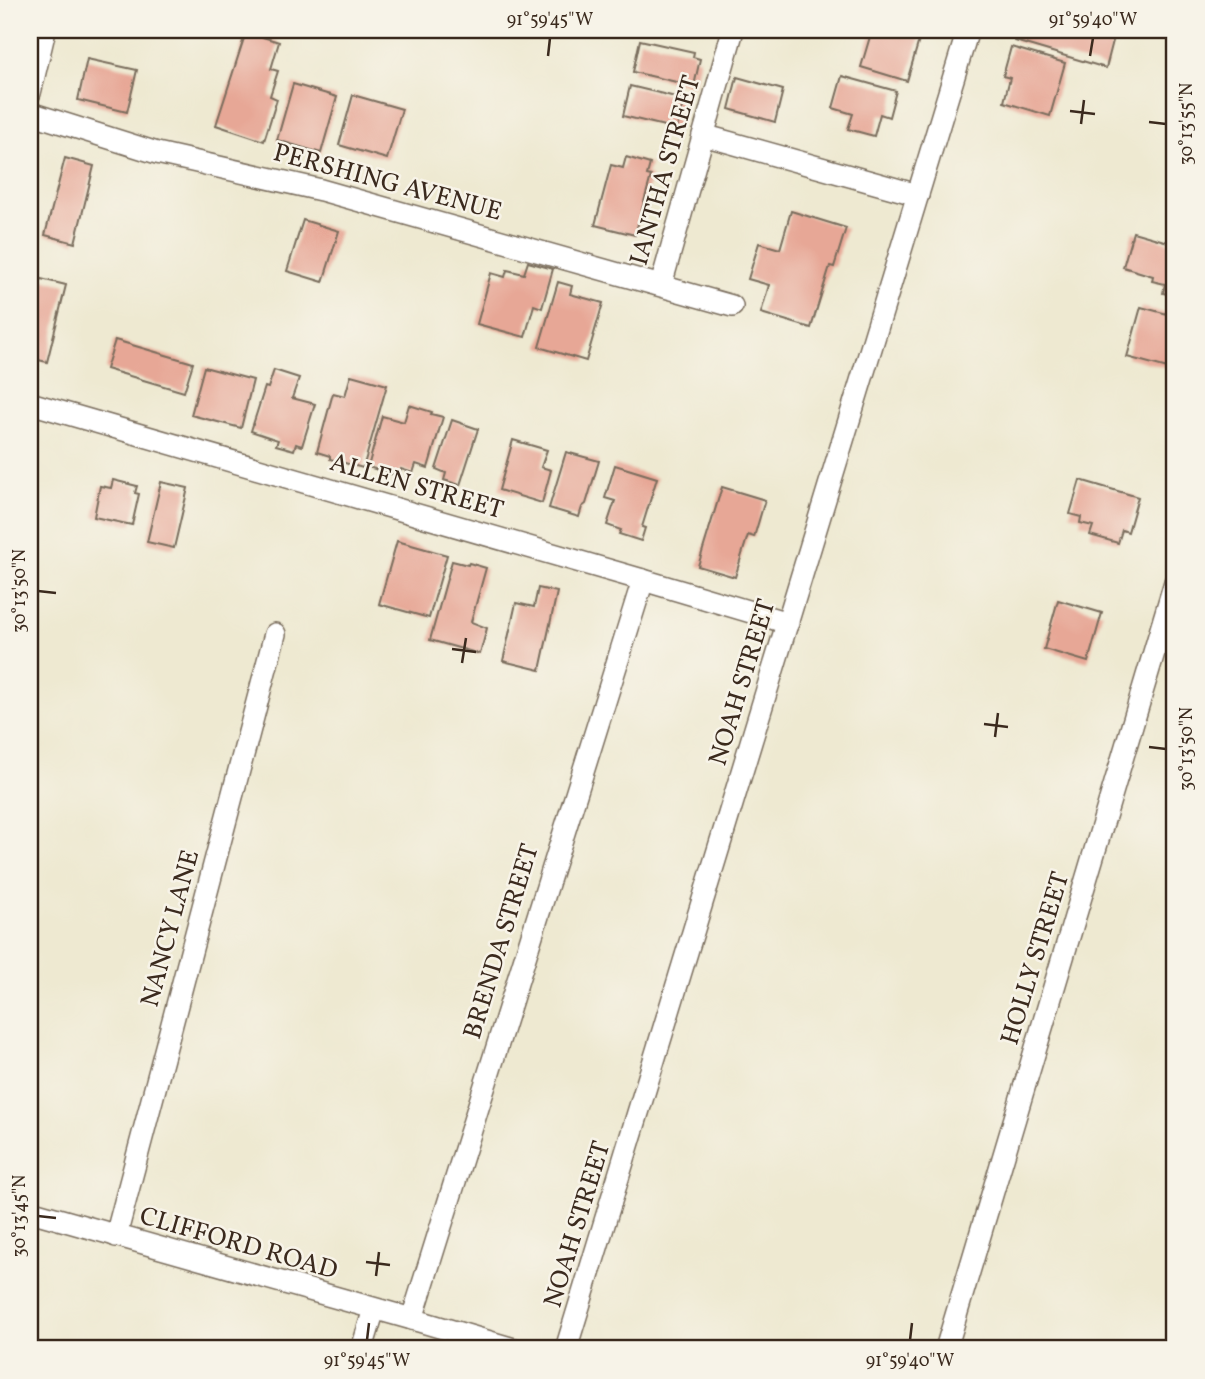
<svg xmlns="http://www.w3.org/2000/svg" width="1205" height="1379" viewBox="0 0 1205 1379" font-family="Vollkorn,serif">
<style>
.building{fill:#e7a796}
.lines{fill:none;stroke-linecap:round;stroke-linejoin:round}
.street-casing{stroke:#7a6d5d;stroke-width:24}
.street{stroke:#fff;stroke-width:21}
.ticks{fill:none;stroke:#3b2a1e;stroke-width:2.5}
.labels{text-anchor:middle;stroke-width:5;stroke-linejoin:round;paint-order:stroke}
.street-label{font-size:26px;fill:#3b2a1e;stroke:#f7f3e8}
.neatline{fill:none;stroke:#3b2a1e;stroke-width:2.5}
.ticks-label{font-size:18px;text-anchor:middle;fill:#3b2a1e}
</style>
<rect width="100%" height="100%" fill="#f7f3e8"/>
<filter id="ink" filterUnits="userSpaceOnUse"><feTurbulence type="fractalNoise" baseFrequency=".0143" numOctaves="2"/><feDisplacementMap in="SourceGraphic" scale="14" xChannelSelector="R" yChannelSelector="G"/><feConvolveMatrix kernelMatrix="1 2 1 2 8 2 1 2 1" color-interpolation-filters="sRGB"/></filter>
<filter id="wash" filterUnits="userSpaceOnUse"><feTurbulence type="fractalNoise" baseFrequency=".00686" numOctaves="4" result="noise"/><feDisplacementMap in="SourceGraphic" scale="28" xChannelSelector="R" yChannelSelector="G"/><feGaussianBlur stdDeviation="1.57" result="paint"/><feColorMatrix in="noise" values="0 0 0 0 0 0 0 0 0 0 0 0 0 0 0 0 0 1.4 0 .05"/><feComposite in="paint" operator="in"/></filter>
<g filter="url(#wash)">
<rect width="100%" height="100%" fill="#eee9d1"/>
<g id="blocks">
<!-- building -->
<g class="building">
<path d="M872 30H922L907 81 861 67Z"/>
<path d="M1018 30H1091L1114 37 1106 68 1015 41Z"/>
<path d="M246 32 279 42 271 69 278 71 270 96 277 99 264 141 216 125Z"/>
<path d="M640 40 694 52 693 57 700 59 694 86 633 72Z"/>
<path d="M1011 47 1065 63 1050 116 1004 102 1010 78 1003 76Z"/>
<path d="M87 59 137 70 127 112 78 100Z"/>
<path d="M842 76 896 91 889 117 880 114 874 136 848 129 853 114 833 108Z"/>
<path d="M737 77 783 90 775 122 729 109Z"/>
<path d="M293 84 337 97 321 153 277 140Z"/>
<path d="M630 86 684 99 677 129 623 116Z"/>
<path d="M353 95 402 109 387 159 339 145Z"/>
<path d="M626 157 650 164 647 175 651 176 635 235 595 225 611 165 623 168Z"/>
<path d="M65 158 94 166 75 243 45 235Z"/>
<path d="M791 211 846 228 834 267 830 266 811 328 761 313 769 285 748 279 759 243 780 249Z"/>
<path d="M303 220 339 231 323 282 287 271Z"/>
<path d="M1133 232 1175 244V296L1163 293 1165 284 1152 281 1153 276 1123 267Z"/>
<path d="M528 262 553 269 542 308 534 305 525 337 477 324 491 273 505 277 507 270 524 274Z"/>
<path d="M37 278 66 285 47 362 30 358V309Z"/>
<path d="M558 282 572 286 570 294 603 303 586 361 539 347Z"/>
<path d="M1141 307 1175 316V370L1127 357Z"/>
<path d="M115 340 193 363 184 392 106 369Z"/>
<path d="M204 367 253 380 241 428 191 415Z"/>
<path d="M274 370 299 378 292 398 315 404 302 446 296 444 294 450 276 445 278 440 251 431 265 387 268 388Z"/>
<path d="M351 375 387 385 363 468 330 459V456L317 452 333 393 345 396Z"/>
<path d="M409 405 432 412 431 414 443 417 428 468 416 464 413 473 401 469 399 476 368 467 382 416 404 422Z"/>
<path d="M452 420 478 429 460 485 444 480 446 473 436 469Z"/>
<path d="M513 440 547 450 541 467 551 470 542 503 499 490Z"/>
<path d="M566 452 599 461 586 504 582 507 579 517 549 508Z"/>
<path d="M615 465 657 478 642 527 645 528 641 541 619 534 621 530 607 525 615 501 605 498Z"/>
<path d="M113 480 137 486 135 493 139 494 132 525 94 517 100 486 111 488Z"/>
<path d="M1080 480 1138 497 1128 532 1122 530 1118 543 1090 535 1093 526 1080 523 1081 517 1070 514Z"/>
<path d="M161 482 188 488 174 548 147 542Z"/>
<path d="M722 487 765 500 754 537 748 535 735 577 698 566Z"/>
<path d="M397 541 447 555 429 618 379 604Z"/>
<path d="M452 561 468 565 469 563 486 568 471 622 487 628 480 654 430 640Z"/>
<path d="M538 588 557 592 540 670 503 661 516 603 534 607Z"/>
<path d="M1058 600 1102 613 1088 662 1044 649Z"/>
</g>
</g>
</g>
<g filter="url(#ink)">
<use href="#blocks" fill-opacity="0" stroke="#7a6d5d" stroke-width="2"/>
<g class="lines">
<defs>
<g id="street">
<path d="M30 93 45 30"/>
<path d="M30 113 157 153 321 190 732 306"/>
<path d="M703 135 918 195"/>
<path d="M661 285 733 30"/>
<path d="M30 403 643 580 788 623"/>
<path d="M30 1211 412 1319 514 1349"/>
<path d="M116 1236 275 634"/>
<path d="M412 1319 643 580"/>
<path d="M362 1349 374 1309"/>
<path d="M566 1349 968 30"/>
<path d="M946 1349 1175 582"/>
</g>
</defs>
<!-- street casing -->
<use href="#street" class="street-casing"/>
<!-- street -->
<use href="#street" class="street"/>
</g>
</g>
<!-- ticks -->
<path class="ticks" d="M548 56 550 38M1090 56 1093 38M1070 111 1095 114M1149 122 1166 124M1081 124 1084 100M38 591 56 593M452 649 476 652M462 663 466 638M984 724 1008 727M995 737 998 713M1149 747 1166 749M38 1216 56 1218M366 1262 390 1265M376 1276 379 1252M367 1340 369 1323M910 1340 912 1323"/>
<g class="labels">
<!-- street labels -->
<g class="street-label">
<text transform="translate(664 170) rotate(-74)" y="9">IANTHA STREET</text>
<text transform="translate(388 181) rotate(15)" y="9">PERSHING AVENUE</text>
<text transform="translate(417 485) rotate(16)" y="9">ALLEN STREET</text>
<text transform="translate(741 682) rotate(-73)" y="9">NOAH STREET</text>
<text transform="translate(169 928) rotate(-75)" y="9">NANCY LANE</text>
<text transform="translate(500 941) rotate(-73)" y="9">BRENDA STREET</text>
<text transform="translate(1034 958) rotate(-73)" y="9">HOLLY STREET</text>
<text transform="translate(576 1224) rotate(-73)" y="9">NOAH STREET</text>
<text transform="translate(239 1242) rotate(16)" y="9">CLIFFORD ROAD</text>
</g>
</g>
<!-- margin -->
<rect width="1205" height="1379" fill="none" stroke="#f7f3e8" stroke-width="77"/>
<rect x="38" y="38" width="1128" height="1302" class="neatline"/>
<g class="ticks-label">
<text x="550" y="25">91°59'45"W</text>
<text x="1093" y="25">91°59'40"W</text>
<text transform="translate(1186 124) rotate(-90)" y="6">30°13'55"N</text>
<text transform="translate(19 591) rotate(-90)" y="6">30°13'50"N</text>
<text transform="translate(1186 749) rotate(-90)" y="6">30°13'50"N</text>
<text transform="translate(19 1216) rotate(-90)" y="6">30°13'45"N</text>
<text x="367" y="1366">91°59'45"W</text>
<text x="910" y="1366">91°59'40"W</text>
</g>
</svg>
